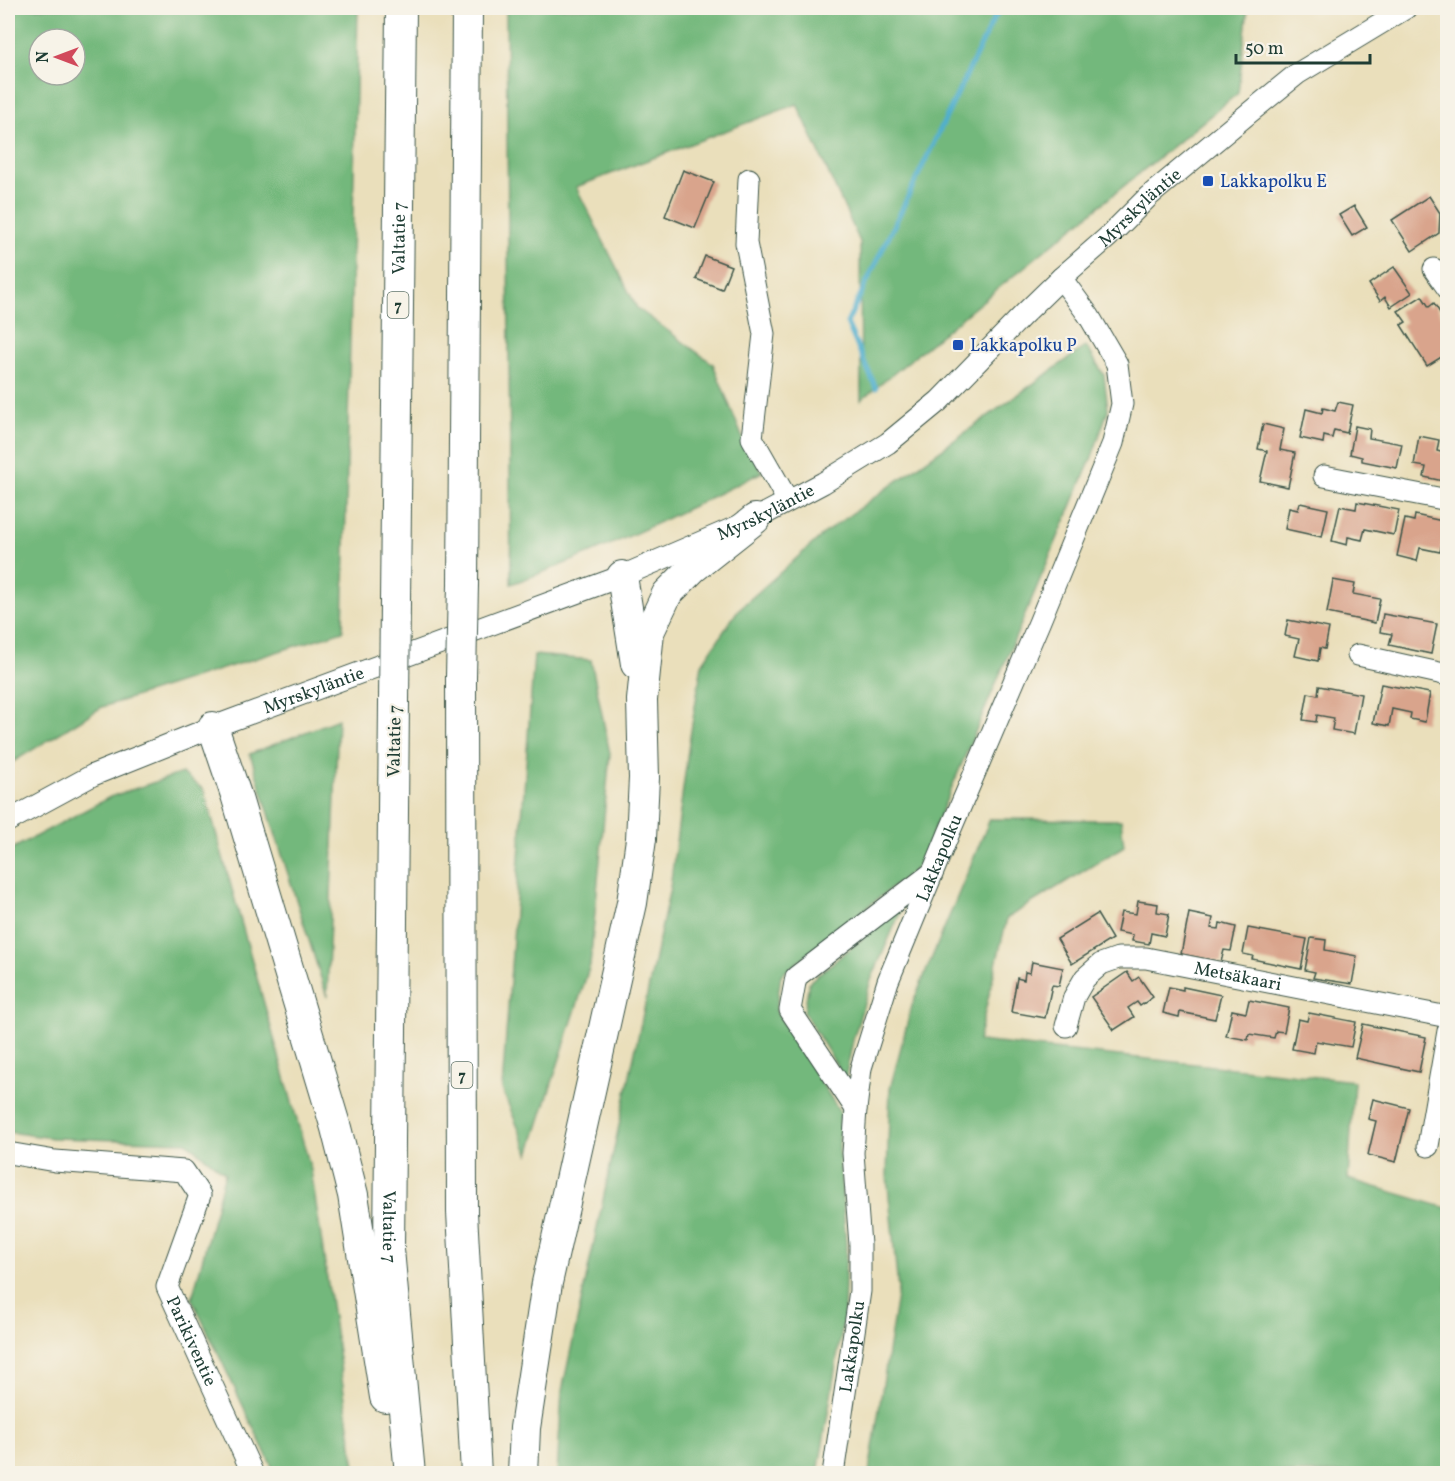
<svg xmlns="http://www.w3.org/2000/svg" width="1455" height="1481" viewBox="0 0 1455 1481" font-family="Vollkorn,serif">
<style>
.forest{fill:#73b87c;stroke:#497a58;stroke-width:1.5;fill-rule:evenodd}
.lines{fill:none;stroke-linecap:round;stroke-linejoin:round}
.stream{stroke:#4fafce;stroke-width:5}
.building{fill:#d9a48c}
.minor-casing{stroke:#3d5548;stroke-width:23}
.highway-casing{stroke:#3d5548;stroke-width:32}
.minor{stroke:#fff;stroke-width:21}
.highway{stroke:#fff;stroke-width:30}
.highway-bridge-casing{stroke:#3d5548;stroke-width:32;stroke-linecap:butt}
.highway-bridge{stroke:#fff;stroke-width:30}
.transit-dot{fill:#1a4fb4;stroke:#f7f3e8;stroke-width:2}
.labels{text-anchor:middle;stroke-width:4.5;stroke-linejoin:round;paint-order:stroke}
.shield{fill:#f7f3e8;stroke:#60746a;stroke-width:1.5}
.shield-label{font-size:16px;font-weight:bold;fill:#1f3d34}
.transit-label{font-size:18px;fill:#164399;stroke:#f7f3e8;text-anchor:start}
.street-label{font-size:18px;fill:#1f3d34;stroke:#f7f3e8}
</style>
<rect width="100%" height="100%" fill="#f7f3e8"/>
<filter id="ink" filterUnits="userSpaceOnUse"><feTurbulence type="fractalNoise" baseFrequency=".0167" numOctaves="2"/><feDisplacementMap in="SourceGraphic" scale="12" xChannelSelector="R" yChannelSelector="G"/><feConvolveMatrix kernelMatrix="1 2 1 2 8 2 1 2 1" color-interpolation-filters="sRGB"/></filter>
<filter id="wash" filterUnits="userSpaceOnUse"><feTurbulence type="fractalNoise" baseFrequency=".008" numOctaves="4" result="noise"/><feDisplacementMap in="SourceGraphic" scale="24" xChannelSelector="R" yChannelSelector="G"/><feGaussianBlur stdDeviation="1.35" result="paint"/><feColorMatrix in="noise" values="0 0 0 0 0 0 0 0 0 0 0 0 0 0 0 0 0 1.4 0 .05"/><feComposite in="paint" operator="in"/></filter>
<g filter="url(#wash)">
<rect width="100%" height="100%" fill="#eadfbb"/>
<!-- forest -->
<g class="forest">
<path d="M8 8H358L343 631 102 707 8 765ZM39 39H75V75H39Z"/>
<path d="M506 8H1248L1238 93 861 400 860 242 797 104 576 187 637 308 713 364 743 439 762 472C680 513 597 554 511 584Z"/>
<path d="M1086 346 1104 375 1108 410 1092 457 918 867 781 975 776 1011 840 1112 839 1154 846 1245 844 1316 818 1473 557 1474 562 1391 670 888 689 743 702 664 738 610 826 532Z"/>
<path d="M534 655 591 660 610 754 590 965 529 1154 502 1089Z"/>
<path d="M338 719 327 997 250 754Z"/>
<path d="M182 773 204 790 311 1170 356 1473H275L192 1299 225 1173 186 1142 53 1138 8 1132V851L110 797Z"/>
<path d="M990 819 1121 820 1124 846 1007 918 978 1041 1354 1081 1348 1179 1447 1208V1473H869L898 1289 887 1175 890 1089 912 1005Z"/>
<path d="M903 906 871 980 853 1040 845 1079 804 1012 809 982Z"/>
</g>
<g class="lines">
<!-- stream -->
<path class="stream" d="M876 388 847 323 993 20 1001 8"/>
</g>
<g id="blocks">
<!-- building -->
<g class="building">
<path d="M683 170 714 182 695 228 665 216Z"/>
<path d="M1429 196 1440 213 1439 233 1412 251 1392 220Z"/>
<path d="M1354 206 1367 227 1352 236 1339 215Z"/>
<path d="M705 256 731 266 722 289 696 279Z"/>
<path d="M1394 267 1412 293 1391 307 1385 297 1380 301 1369 284Z"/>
<path d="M1422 296 1429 307 1434 303 1448 326 1446 339 1448 353 1427 366 1401 325 1406 322 1398 311Z"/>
<path d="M1338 402 1353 405 1347 433 1334 430 1332 438 1324 436 1323 443 1300 438 1306 409 1322 413 1323 408 1335 411Z"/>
<path d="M1263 424 1284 429 1280 450 1295 453 1288 487 1260 481 1267 451 1258 449Z"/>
<path d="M1355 426 1370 429 1369 438 1402 444 1397 468 1362 461V457L1350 454Z"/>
<path d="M1419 436 1439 440 1437 451 1448 454V482L1424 477 1426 467 1414 465Z"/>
<path d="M1357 502 1399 510 1394 535 1365 529 1362 540 1348 537 1347 545 1332 541 1340 506 1356 509Z"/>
<path d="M1300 503 1328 509 1322 537 1285 529 1289 508 1298 510Z"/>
<path d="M1415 515 1447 522 1440 552 1420 548 1417 561 1397 556 1405 519 1414 521Z"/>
<path d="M1333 580 1355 584 1353 594 1380 599 1375 623 1327 613Z"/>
<path d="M1383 614 1437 624 1431 654 1389 645 1392 634 1380 632Z"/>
<path d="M1288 620 1329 628 1325 649 1320 648 1318 661 1295 656 1299 639 1285 636Z"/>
<path d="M1381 684 1430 693 1425 722 1410 719 1411 713 1392 709 1389 726 1373 723Z"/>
<path d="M1319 686 1361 694 1354 734 1332 730 1334 718 1317 715 1316 722 1303 720 1308 693 1318 695Z"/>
<path d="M1138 901 1158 904 1157 912 1169 914 1165 936 1151 933 1149 944 1132 941 1133 935 1117 932 1121 912 1136 914Z"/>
<path d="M1189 913 1213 918 1211 928 1219 929 1220 923 1236 927 1231 951 1224 950 1221 962 1181 954Z"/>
<path d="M1097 914 1112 939 1072 964 1057 939Z"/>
<path d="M1248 928 1307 939 1301 969 1252 959 1253 956 1243 954Z"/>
<path d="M1311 938 1326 940 1325 950 1357 956 1352 984 1313 978 1315 972 1305 970Z"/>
<path d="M1032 962 1063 968 1059 986 1052 985 1045 1018 1011 1012 1017 978 1024 980 1025 972 1030 973Z"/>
<path d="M1127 972 1133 981 1139 977 1153 997 1140 1006 1137 1002 1128 1008 1134 1017 1114 1030 1091 997Z"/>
<path d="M1169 987 1183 990V987L1221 995 1215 1019 1180 1012 1179 1017 1163 1013Z"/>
<path d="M1249 1000 1289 1008 1284 1032 1276 1031 1274 1038 1249 1034 1248 1040 1226 1036 1232 1010 1246 1013Z"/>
<path d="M1309 1013 1356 1022 1351 1047 1316 1041 1314 1053 1292 1049 1298 1019 1307 1021Z"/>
<path d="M1363 1024 1426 1037 1419 1072 1355 1058Z"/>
<path d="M1373 1099 1409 1108 1396 1162 1368 1155 1376 1121 1368 1119Z"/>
</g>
</g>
</g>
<g filter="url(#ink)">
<use href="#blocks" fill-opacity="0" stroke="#3d5548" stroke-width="1.5"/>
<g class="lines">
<defs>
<g id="minor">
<path d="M749 179 746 243 764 334 752 438 788 501"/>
<path d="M1434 269 1448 289"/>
<path d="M1324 476 1448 500"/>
<path d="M1358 655 1448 675"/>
<path id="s1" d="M8 821 93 775 213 727 622 576 755 519 823 483 888 443 939 401 1025 313 1061 278 1108 237 1149 196 1249 113 1297 74 1406 8"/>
<path id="s2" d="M1066 1026 1074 997 1085 978 1101 964 1118 958H1146L1448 1017"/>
<path d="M856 1109 790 1010 796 977 932 873"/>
<path d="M1428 1146 1448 1031"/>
<path id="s3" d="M8 1153 55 1161 184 1171 200 1195 167 1287 253 1474"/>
<path id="s4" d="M833 1474 860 1291V1245L853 1153 856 1109 861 1068 888 981 949 833 1039 623 1113 443 1122 404 1117 364 1089 316 1061 278"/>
</g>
<g id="highway">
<path d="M622 576 636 664"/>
<path d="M463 584 467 8"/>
<path id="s5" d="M395 602 401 8"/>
<path d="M461 677 462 1212 476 1474"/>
<path id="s6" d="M394 702 389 1250 410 1474"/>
<path d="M213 727 236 795 336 1128 353 1195 385 1397"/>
<path d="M523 1474 525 1428 547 1283 632 903 641 839 644 778 642 700 649 632 667 594 693 568 755 519"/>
</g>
</defs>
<!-- minor casing -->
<use href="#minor" class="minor-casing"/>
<!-- highway casing -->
<use href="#highway" class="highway-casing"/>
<!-- minor -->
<use href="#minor" class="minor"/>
<!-- highway -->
<use href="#highway" class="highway"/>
<defs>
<g id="highway-bridge">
<path d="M461 677 463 584"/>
<path d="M394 702 395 602"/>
</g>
</defs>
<!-- highway-bridge casing -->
<use href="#highway-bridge" class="highway-bridge-casing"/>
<!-- highway-bridge -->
<use href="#highway-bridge" class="highway-bridge"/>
</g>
</g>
<!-- markers -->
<g class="transit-dot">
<rect x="1202" y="175" width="12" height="12" rx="3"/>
<rect x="952" y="339" width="12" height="12" rx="3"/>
</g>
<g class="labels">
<!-- shield labels -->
<g class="shield">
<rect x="387.5" y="292" width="21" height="26" rx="4.5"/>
<rect x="451.5" y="1062" width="21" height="26" rx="4.5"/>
</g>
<g class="shield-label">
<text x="398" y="311">7</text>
<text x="462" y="1081">7</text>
</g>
<!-- transit labels -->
<g class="transit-label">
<text x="1220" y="187">Lakkapolku E</text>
<text x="970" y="351">Lakkapolku P</text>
</g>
<!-- street labels -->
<g class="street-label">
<text dy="6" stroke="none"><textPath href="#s1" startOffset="1305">Myrskyläntie</textPath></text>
<text dy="6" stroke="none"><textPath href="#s5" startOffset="364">Valtatie 7</textPath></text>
<text dy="6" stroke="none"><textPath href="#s1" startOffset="819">Myrskyläntie</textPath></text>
<text dy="6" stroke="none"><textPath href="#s1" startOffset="333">Myrskyläntie</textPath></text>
<text transform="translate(394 741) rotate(-89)" y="6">Valtatie 7</text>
<text dy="6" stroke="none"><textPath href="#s4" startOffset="633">Lakkapolku</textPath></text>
<text dy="6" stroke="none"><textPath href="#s2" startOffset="213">Metsäkaari</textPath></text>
<text dy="6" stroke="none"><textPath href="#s6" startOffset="525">Valtatie 7</textPath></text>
<text dy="6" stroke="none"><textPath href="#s3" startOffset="363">Parikiventie</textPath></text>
<text dy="6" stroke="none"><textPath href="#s4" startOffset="129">Lakkapolku</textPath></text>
</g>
</g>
<!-- margin -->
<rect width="1455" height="1481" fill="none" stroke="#f7f3e8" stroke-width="30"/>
<!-- north arrow -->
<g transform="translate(57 57) rotate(270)"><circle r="28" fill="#f7f3e8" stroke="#a1aaa0" stroke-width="1.5"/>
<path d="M0-4.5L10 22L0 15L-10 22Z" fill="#d1495b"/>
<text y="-9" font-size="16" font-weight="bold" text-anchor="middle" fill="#1f3d34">N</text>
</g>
<!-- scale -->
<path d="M1236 54v9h134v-9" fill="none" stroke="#1f3d34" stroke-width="3"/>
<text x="1245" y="54" font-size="18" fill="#1f3d34" stroke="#f7f3e8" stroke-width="4.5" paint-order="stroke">50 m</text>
</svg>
